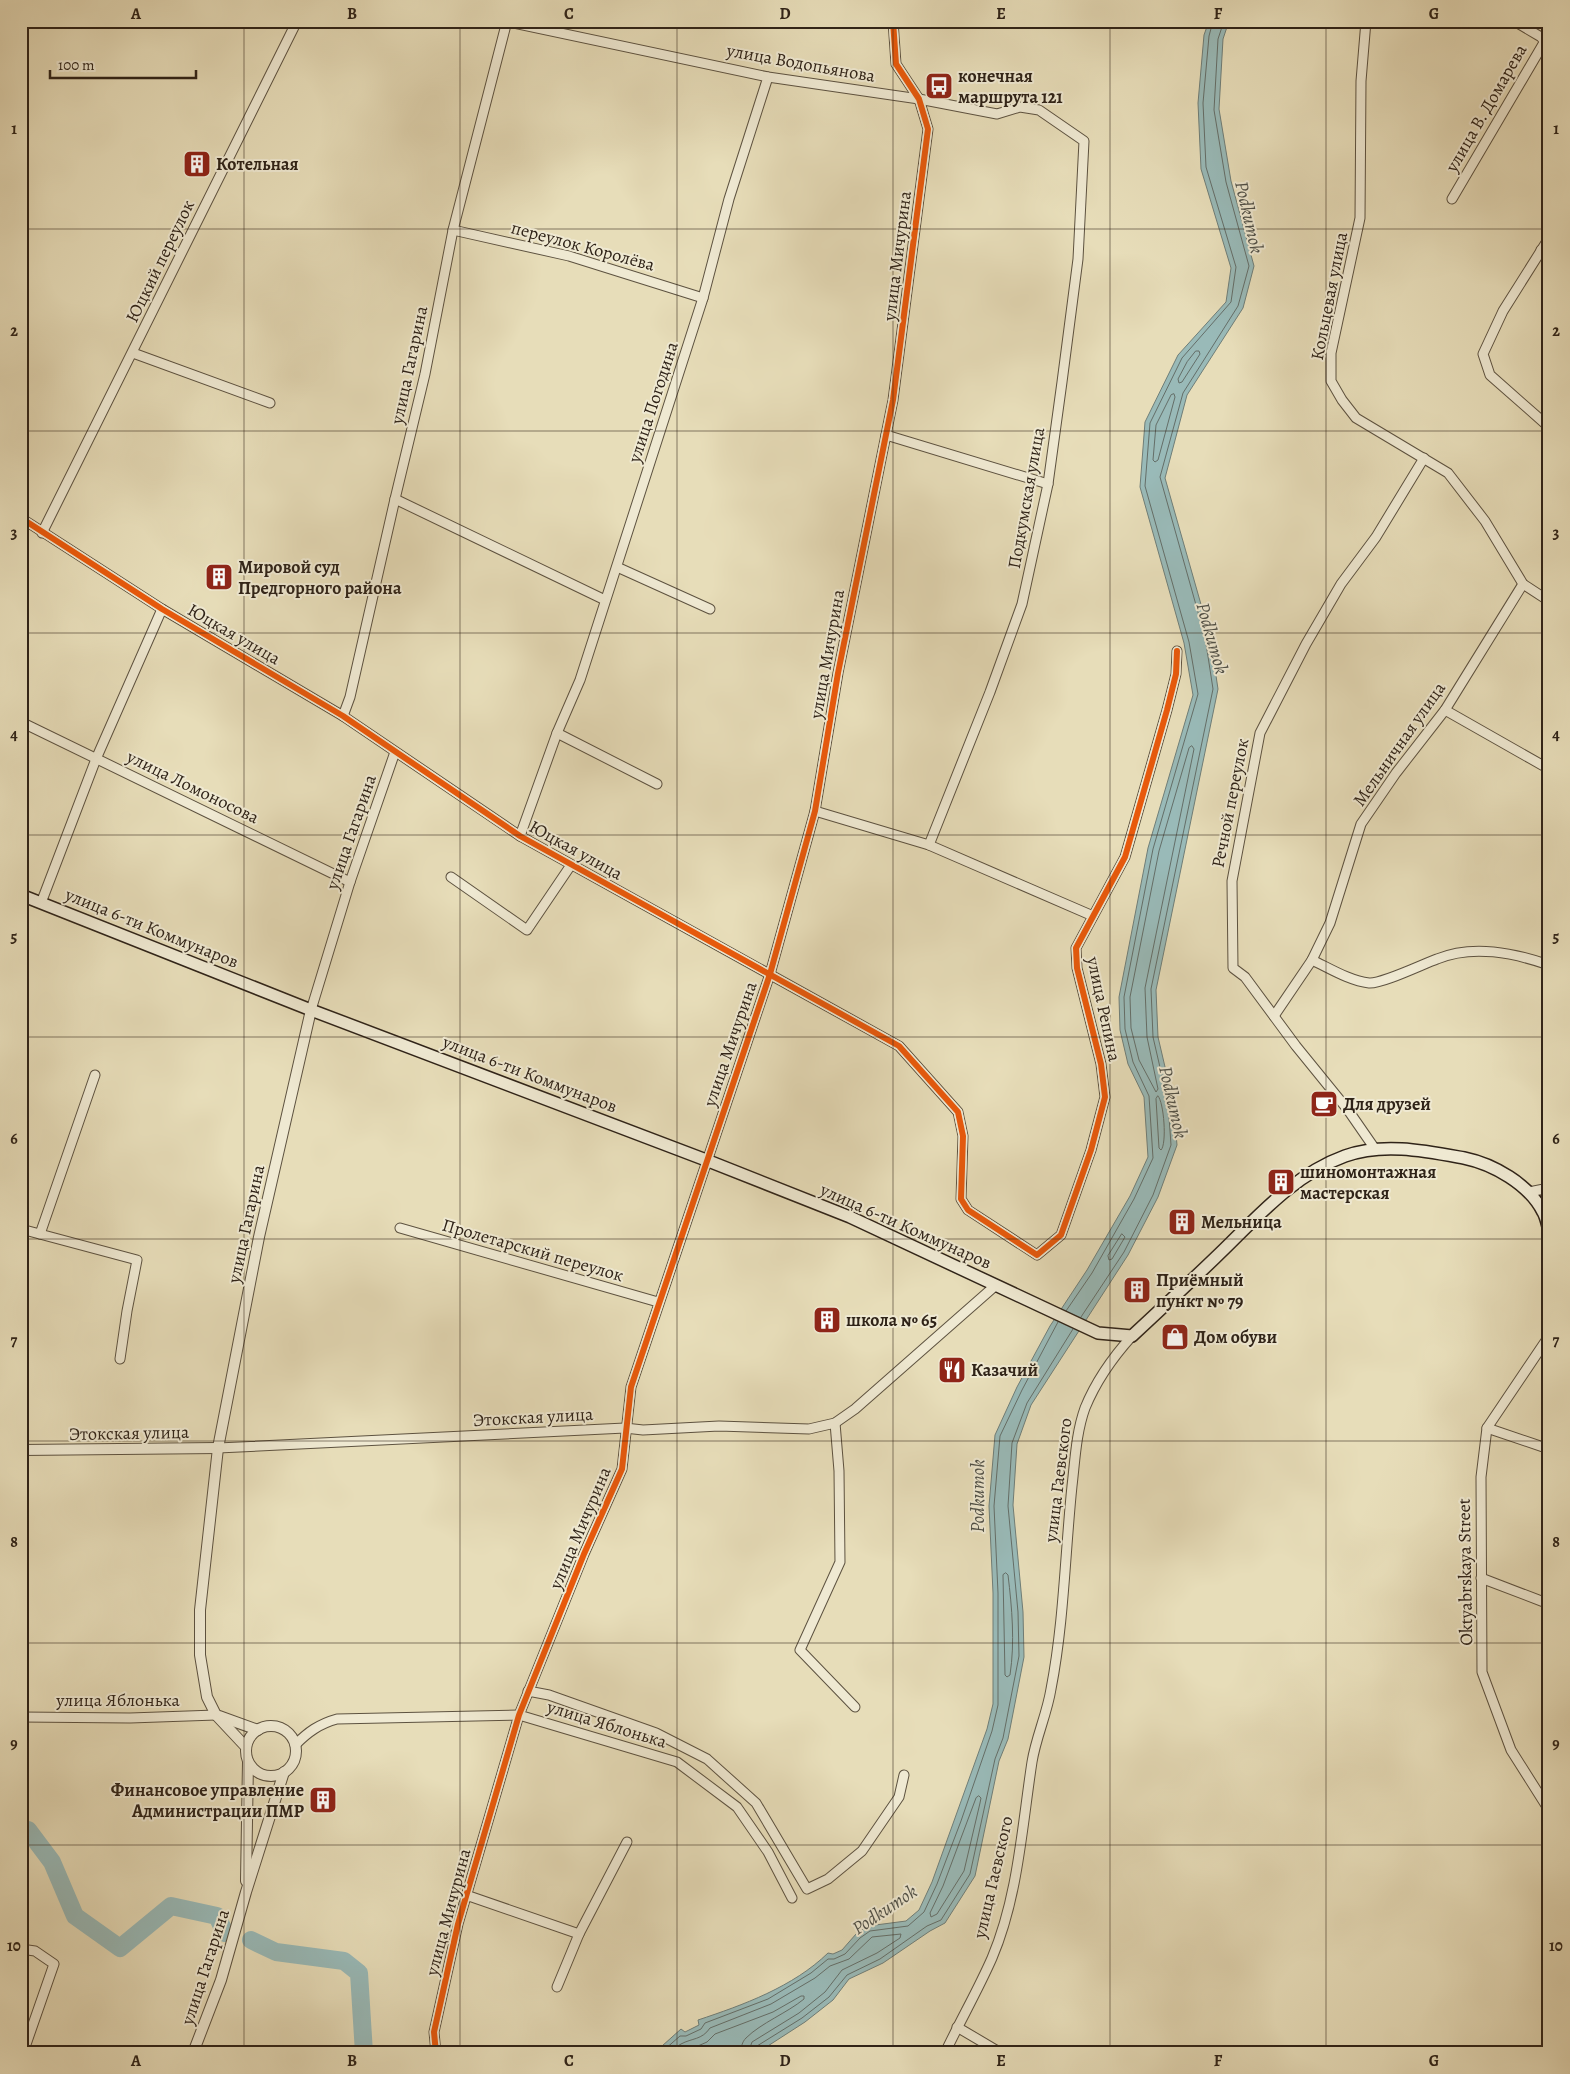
<svg xmlns="http://www.w3.org/2000/svg" width="1570" height="2074" viewBox="0 0 1570 2074" font-family="Alegreya,serif">
<style>
.water{fill:#99bab8;stroke:#6f7e78}
.lines{fill:none;stroke-linecap:round;stroke-linejoin:round}
.shore{stroke:#646e68;stroke-width:1}
.river{stroke:#99bab8;stroke-width:18}
.minor-casing{stroke:#5d5240;stroke-width:11}
.tertiary-casing{stroke:#5d5240;stroke-width:12}
.secondary-casing{stroke:#2f2318;stroke-width:14}
.minor{stroke:#efe9d2;stroke-width:9}
.tertiary{stroke:#efe9d2;stroke-width:10}
.secondary{stroke:#efe9d2;stroke-width:11}
.cycleway-casing{stroke:#efe9d2;stroke-width:9}
.cycleway{stroke:#e8590c;stroke-width:6}
.grid{fill:none;stroke:#2f2318;stroke-width:1;stroke-opacity:0.55}
.labels{text-anchor:middle;stroke-width:4;stroke-linejoin:round;paint-order:stroke}
.street-label{font-size:18px;fill:#2f2318;stroke:#efe9d2}
.poi-label{font-size:18px;font-weight:bold;fill:#2f2318;stroke:#efe9d2;text-anchor:start}
.water-label{font-size:19px;font-style:italic;fill:#4f5048;stroke:#efe9d2}
.neatline{fill:none;stroke:#2f2318;stroke-width:2}
.grid-label{font-size:16px;text-anchor:middle;font-weight:bold;fill:#2f2318}
</style>
<rect width="100%" height="100%" fill="#e7ddb9"/>
<filter id="stains"><feTurbulence type="fractalNoise" baseFrequency=".004" numOctaves="4"/><feColorMatrix values="0 0 0 0 .2 0 0 0 0 .09 0 0 0 0 .02 0 0 0 .5 -.17"/></filter>
<radialGradient id="worn" r=".72"><stop offset=".6" stop-color="#630" stop-opacity="0"/><stop offset="1" stop-color="#630" stop-opacity=".3"/></radialGradient>
<!-- water -->
<path class="water" d="M1209 21H1229L1223 39 1219 109 1231 181 1254 266 1243 308 1187 395 1165 478 1210 636 1218 689 1156 990 1158 1037 1173 1101 1177 1145 1158 1197 1128 1255 1031 1405 1017 1444 1013 1505 1023 1612 1024 1657 1008 1739 999 1761 975 1876 945 1923 930 1931 883 1963 849 1979 833 2000 805 2022 757 2053H638L640 2049 662 2046 681 2029 685 2032 699 2025 698 2020C743 2005 793 1987 828 1953L833 1954 842 1950 856 1934 868 1926 906 1921 919 1910 932 1882 987 1729 993 1704V1593L989 1506 995 1435 1017 1387 1050 1326 1087 1270 1130 1196 1148 1157 1144 1097 1128 1064 1120 1030 1119 997 1148 848 1193 695 1184 643 1140 487 1145 422 1178 355 1226 302 1231 268 1201 169 1198 103 1204 35Z"/>
<g class="lines">
<!-- shore -->
<g class="shore">
<path d="M1196 351H1199L1200 354 1182 382 1179 383 1178 379 1187 362Z"/>
<path d="M1174 394 1175 397 1158 460 1155 462 1153 460 1156 425 1171 395Z"/>
<path d="M1192 746 1194 749 1145 988 1147 1037 1158 1089 1156 1092 1139 1060 1131 1028 1130 997 1159 851 1189 748Z"/>
<path d="M1158 1096C1164 1102 1167 1144 1161 1150L1159 1148 1156 1099Z"/>
<path d="M1122 1234 1125 1237 1112 1259 1109 1260 1108 1256Z"/>
<path d="M1066 1311 1092 1273 1134 1199 1153 1158 1149 1096 1133 1062 1125 1029 1124 997 1153 849 1198 694 1189 642 1145 486 1150 423 1182 358 1231 302 1236 267 1206 167 1203 103 1209 36 1213 21"/>
<path d="M1081 1317 1124 1252 1153 1195 1171 1145 1168 1102 1153 1037 1151 989 1213 689 1205 637 1160 477 1183 393 1238 306 1249 266 1226 182 1214 110 1218 39 1224 21"/>
<path d="M1006 1573 1008 1575C1012 1608 1015 1642 1010 1675L1007 1677 1005 1675 1003 1575Z"/>
<path d="M979 1796 981 1798 980 1803 964 1871 937 1914 931 1917 930 1913 943 1886 976 1798Z"/>
<path d="M650 2053 664 2050 680 2036H686L701 2029 705 2023 768 1999 811 1973 828 1959H834L845 1954 860 1938 870 1931 908 1926 924 1912 937 1884 961 1821 992 1731 998 1705V1593L994 1506 1000 1436 1022 1390 1058 1322"/>
<path d="M671 2053C674 2050 677 2046 681 2044 692 2038 702 2040 710 2028L771 2004 815 1978 830 1966 849 1959 872 1937 901 1934 900 1938 877 1953 842 1970 825 1992 799 2013 752 2042 748 2053"/>
<path d="M682 2053 707 2042 715 2034 773 2012 801 1996H804V1999C787 2013 761 2023 746 2038 742 2042 741 2047 741 2053"/>
<path d="M755 2053 757 2046 802 2018 829 1997 847 1975 880 1959 927 1926 941 1920 970 1874 995 1759 1003 1738 1019 1656 1018 1612 1008 1506 1012 1443 1027 1403 1073 1329"/>
</g>
<!-- river -->
<g class="river">
<path d="M21 1830H28L52 1862 75 1916 120 1948 171 1906 217 1916 225 1933"/>
<path d="M251 1940 276 1952 344 1961 359 1973 364 2053"/>
</g>
<defs>
<g id="minor">
<path d="M504 21 768 77 919 99 997 114 1020 107 1039 110 1084 141 1078 259 1062 382 1048 484 1022 604 990 692 929 845"/>
<path d="M1366 21 1361 81 1360 218 1331 353V381L1342 400 1356 418 1448 473 1485 521 1523 584 1549 601"/>
<path d="M1514 21 1541 37 1546 43"/>
<path d="M1452 199 1549 34"/>
<path d="M453 230 569 256 703 298"/>
<path d="M1549 238 1503 311 1483 354 1490 375 1549 427"/>
<path d="M1541 250 1549 258"/>
<path d="M133 353 270 403"/>
<path d="M886 435 1048 484"/>
<path d="M395 499 605 600"/>
<path d="M21 518 162 609 343 716 520 836 899 1046 958 1112 963 1136 961 1199 968 1210 1037 1255 1061 1235 1091 1150 1105 1097 1101 1064 1077 968 1076 948 1125 857 1167 710 1176 674 1177 651"/>
<path d="M42 533 297 21"/>
<path d="M617 567 710 609"/>
<path d="M1445 710 1549 769"/>
<path d="M343 716 350 697 395 499 425 374 453 230 507 21"/>
<path d="M21 722 350 882"/>
<path d="M557 733 657 784"/>
<path d="M815 811 929 845 1093 916"/>
<path d="M520 836 557 733 580 680 703 298 729 199 768 77"/>
<path d="M451 877 527 930 571 865"/>
<path d="M41 903 96 759 162 609"/>
<path d="M1312 960 1330 923 1361 824 1396 773 1445 710 1523 584"/>
<path d="M311 1010 350 882 395 752"/>
<path d="M1274 1016 1312 960C1329 968 1350 981 1369 983 1382 984 1423 964 1437 959 1473 944 1514 953 1549 965"/>
<path d="M1375 1149 1348 1110 1296 1046 1245 977 1233 968 1232 881 1260 733 1306 644 1341 584 1376 537 1424 458"/>
<path d="M1529 1192 1549 1188"/>
<path d="M400 1228 658 1302"/>
<path d="M21 1229 137 1260 127 1311 120 1359"/>
<path d="M40 1234 95 1075"/>
<path d="M1549 1336 1487 1428 1481 1477 1482 1672 1511 1750 1549 1810"/>
<path d="M835 1423 839 1471 840 1562 800 1650 855 1707"/>
<path d="M1487 1428 1549 1449"/>
<path d="M218 1448 625 1428 643 1430 719 1426 809 1429 835 1423 855 1409 996 1285"/>
<path d="M1481 1578 1549 1604"/>
<path d="M528 1691 549 1695 656 1733 707 1759 756 1803 807 1889 828 1879 862 1851 899 1797 904 1775"/>
<path d="M21 1717 130 1718 216 1715"/>
<path d="M295 1745C308 1732 319 1724 337 1719L519 1715 677 1762 737 1807 768 1852 792 1898"/>
<path d="M466 1895 579 1934"/>
<path d="M21 1949 35 1951 54 1964 23 2053"/>
<path d="M557 1987 579 1934 627 1842"/>
<path d="M957 2027 1001 2053"/>
<path d="M436 2053 434 2032 458 1924 519 1715 584 1554 622 1469 631 1387 770 974 815 811 838 673 893 400 928 129 919 99 896 64 893 21"/>
<path d="M945 2053C960 2021 978 1990 992 1958 1018 1897 1022 1827 1032 1762 1036 1737 1047 1714 1051 1689 1064 1622 1065 1554 1072 1486 1075 1461 1076 1433 1085 1408 1096 1381 1113 1357 1132 1336"/>
</g>
<g id="tertiary">
<path d="M21 1450 218 1448"/>
<path d="M219 1716 258 1730"/>
<circle cx="271" cy="1751" r="25"/>
<path d="M246 1747 216 1715 207 1697 200 1655V1610L218 1448 259 1237 311 1010"/>
<path d="M246 1881 248 1762"/>
<path d="M193 2053 221 1980 246 1892 284 1772"/>
</g>
<path id="secondary" d="M21 895 311 1010 706 1160 850 1217 1098 1333 1132 1336C1160 1310 1188 1284 1215 1258 1254 1221 1292 1175 1345 1156 1383 1142 1426 1151 1464 1158 1493 1164 1529 1184 1543 1212 1546 1217 1547 1224 1549 1230"/>
</defs>
<!-- minor casing -->
<use href="#minor" class="minor-casing"/>
<!-- tertiary casing -->
<use href="#tertiary" class="tertiary-casing"/>
<!-- secondary casing -->
<use href="#secondary" class="secondary-casing"/>
<!-- minor -->
<use href="#minor" class="minor"/>
<!-- tertiary -->
<use href="#tertiary" class="tertiary"/>
<!-- secondary -->
<use href="#secondary" class="secondary"/>
<defs>
<g id="cycleway">
<path d="M21 518 162 609 343 716 520 836 899 1046 958 1112 963 1136 961 1199 968 1210 1037 1255 1061 1235 1091 1150 1105 1097 1101 1064 1077 968 1076 948 1125 857 1167 710 1176 674 1177 651"/>
<path d="M436 2053 434 2032 458 1924 519 1715 584 1554 622 1469 631 1387 770 974 815 811 838 673 893 400 928 129 919 99 896 64 893 21"/>
</g>
</defs>
<!-- cycleway casing -->
<use href="#cycleway" class="cycleway-casing"/>
<!-- cycleway -->
<use href="#cycleway" class="cycleway"/>
</g>
<!-- grid -->
<path class="grid" d="M244 21V2053M460 21V2053M677 21V2053M893 21V2053M1110 21V2053M1326 21V2053M21 229H1549M21 431H1549M21 633H1549M21 835H1549M21 1037H1549M21 1239H1549M21 1441H1549M21 1643H1549M21 1845H1549"/>
<!-- icons -->
<defs>
<symbol id="bus-square" viewBox="-11 -11 22 22"><rect x="-9" y="-9" width="18" height="18" rx="4" fill="#8f2418" stroke="#efe9d2"/><path d="M-5-6H5V4H4V6H2V4H-2V6H-4V4H-5ZM-3.5-4V0h7V-4ZM-3.5 1.2v1.5H-2V1.2ZM2 1.2v1.5H3.5V1.2Z" fill="#fff"/></symbol>
<symbol id="building-square" viewBox="-11 -11 22 22"><rect x="-9" y="-9" width="18" height="18" rx="4" fill="#8f2418" stroke="#efe9d2"/><path d="M-4-6H4V6H1V3H-1V6H-4ZM-2.5-4.3h1.7v1.8h-1.7ZM.8-4.3h1.7v1.8H.8ZM-2.5-1h1.7V.8h-1.7ZM.8-1h1.7V.8H.8Z" fill="#fff"/></symbol>
<symbol id="cafe-square" viewBox="-11 -11 22 22"><rect x="-9" y="-9" width="18" height="18" rx="4" fill="#8f2418" stroke="#efe9d2"/><path d="M-5.5-4.5H6V0H3Q3 3.5 0 3.5H-2.5Q-5.5 3.5-5.5 0ZM3-3.2v2h1.7v-2ZM-6 4.5H4V6H-6Z" fill="#fff"/></symbol>
<symbol id="shop-square" viewBox="-11 -11 22 22"><rect x="-9" y="-9" width="18" height="18" rx="4" fill="#8f2418" stroke="#efe9d2"/><path d="M-5-2.5h2.3a2.7 3.5 0 0 1 5.4 0H5L5.5 6h-11ZM-1.5-2.5h3a1.5 2.3 0 0 0-3 0Z" fill="#fff"/></symbol>
<symbol id="restaurant-square" viewBox="-11 -11 22 22"><rect x="-9" y="-9" width="18" height="18" rx="4" fill="#8f2418" stroke="#efe9d2"/><path d="M-5-6h1v4h1v-4h1v4h1v-4h1v5L-1.5 .5V6h-2V.5L-5-1ZM5-6V6H3V1.5H1.5Q1.5-4 5-6Z" fill="#fff"/></symbol>
</defs>
<g fill-rule="evenodd">
<use href="#bus-square" x="923" y="70" width="32" height="32"/>
<use href="#building-square" x="181" y="148" width="32" height="32"/>
<use href="#building-square" x="203" y="561" width="32" height="32"/>
<use href="#cafe-square" x="1308" y="1088" width="32" height="32"/>
<use href="#building-square" x="1265" y="1166" width="32" height="32"/>
<use href="#building-square" x="1166" y="1206" width="32" height="32"/>
<use href="#building-square" x="1121" y="1274" width="32" height="32"/>
<use href="#building-square" x="811" y="1304" width="32" height="32"/>
<use href="#shop-square" x="1159" y="1321" width="32" height="32"/>
<use href="#restaurant-square" x="936" y="1354" width="32" height="32"/>
<use href="#building-square" x="307" y="1784" width="32" height="32"/>
</g>
<g class="labels">
<!-- street labels -->
<g class="street-label">
<text transform="translate(801 63) rotate(10)" y="6">улица Водопьянова</text>
<text transform="translate(1486 108) rotate(-60)" y="6">улица В. Домарева</text>
<text transform="translate(583 246) rotate(15)" y="6">переулок Королёва</text>
<text transform="translate(897 256) rotate(-83)" y="6">улица Мичурина</text>
<text transform="translate(160 261) rotate(-64)" y="6">Юцкий переулок</text>
<text transform="translate(1329 296) rotate(-79)" y="6">Кольцевая улица</text>
<text transform="translate(409 365) rotate(-78)" y="6">улица Гагарина</text>
<text transform="translate(653 402) rotate(-72)" y="6">улица Погодина</text>
<text transform="translate(1026 498) rotate(-80)" y="6">Подкумская улица</text>
<text transform="translate(234 634) rotate(30)" y="6">Юцкая улица</text>
<text transform="translate(827 654) rotate(-80)" y="6">улица Мичурина</text>
<text transform="translate(1399 744) rotate(-55)" y="6">Мельничная улица</text>
<text transform="translate(193 787) rotate(26)" y="6">улица Ломоносова</text>
<text transform="translate(1230 803) rotate(-79)" y="6">Речной переулок</text>
<text transform="translate(351 832) rotate(-71)" y="6">улица Гагарина</text>
<text transform="translate(576 850) rotate(29)" y="6">Юцкая улица</text>
<text transform="translate(152 928) rotate(22)" y="6">улица 6-ти Коммунаров</text>
<text transform="translate(1104 1009) rotate(78)" y="6">улица Репина</text>
<text transform="translate(730 1044) rotate(-71)" y="6">улица Мичурина</text>
<text transform="translate(530 1074) rotate(21)" y="6">улица 6-ти Коммунаров</text>
<text transform="translate(246 1224) rotate(-78)" y="6">улица Гагарина</text>
<text transform="translate(906 1226) rotate(24)" y="6">улица 6-ти Коммунаров</text>
<text transform="translate(533 1250) rotate(16)" y="6">Пролетарский переулок</text>
<text transform="translate(533 1417) rotate(-3)" y="6">Этокская улица</text>
<text transform="translate(129 1433) rotate(-1)" y="6">Этокская улица</text>
<text transform="translate(1058 1480) rotate(-83)" y="6">улица Гаевского</text>
<text transform="translate(580 1528) rotate(-67)" y="6">улица Мичурина</text>
<text transform="translate(1465 1572) rotate(-91)" y="6">Oktyabrskaya Street</text>
<text x="118" y="1706">улица Яблонька</text>
<text transform="translate(607 1724) rotate(17)" y="6">улица Яблонька</text>
<text transform="translate(993 1877) rotate(-77)" y="6">улица Гаевского</text>
<text transform="translate(448 1912) rotate(-75)" y="6">улица Мичурина</text>
<text transform="translate(205 1967) rotate(-72)" y="6">улица Гагарина</text>
</g>
<!-- poi labels -->
<g class="poi-label">
<text x="958" y="82">конечная<tspan x="958" dy="21">маршрута 121</tspan></text>
<text x="216" y="170">Котельная</text>
<text x="238" y="573">Мировой суд<tspan x="238" dy="21">Предгорного района</tspan></text>
<text x="1343" y="1110">Для друзей</text>
<text x="1300" y="1178">шиномонтажная<tspan x="1300" dy="21">мастерская</tspan></text>
<text x="1201" y="1228">Мельница</text>
<text x="1156" y="1286">Приёмный<tspan x="1156" dy="21">пункт № 79</tspan></text>
<text x="846" y="1326">школа № 65</text>
<text x="1194" y="1343">Дом обуви</text>
<text x="971" y="1376">Казачий</text>
<text x="304" y="1796" text-anchor="end">Финансовое управление<tspan x="304" dy="21">Администрации ПМР</tspan></text>
</g>
<!-- water labels -->
<g class="water-label">
<text transform="translate(1250 217) rotate(77)" y="7">Podkumok</text>
<text transform="translate(1213 638) rotate(74)" y="7">Podkumok</text>
<text transform="translate(1174 1102) rotate(77)" y="7">Podkumok</text>
<text transform="translate(977 1496) rotate(-90)" y="7">Podkumok</text>
<text transform="translate(884 1909) rotate(-34)" y="7">Podkumok</text>
</g>
</g>
<!-- margin -->
<rect width="1570" height="2074" fill="none" stroke="#e7ddb9" stroke-width="55"/>
<!-- scale -->
<path d="M50 70v8h146v-8" fill="none" stroke="#2f2318" stroke-width="2.5"/>
<text x="58" y="70" font-size="15" fill="#2f2318" stroke="#efe9d2" stroke-width="4" paint-order="stroke">100 m</text>
<rect x="28" y="28" width="1514" height="2018" class="neatline"/>
<g class="grid-label">
<text x="136" y="19">A</text>
<text x="352" y="19">B</text>
<text x="569" y="19">C</text>
<text x="785" y="19">D</text>
<text x="1001" y="19">E</text>
<text x="1218" y="19">F</text>
<text x="1434" y="19">G</text>
<text x="14" y="134">1</text>
<text x="1556" y="134">1</text>
<text x="14" y="336">2</text>
<text x="1556" y="336">2</text>
<text x="14" y="538">3</text>
<text x="1556" y="538">3</text>
<text x="14" y="740">4</text>
<text x="1556" y="740">4</text>
<text x="14" y="942">5</text>
<text x="1556" y="942">5</text>
<text x="14" y="1144">6</text>
<text x="1556" y="1144">6</text>
<text x="14" y="1346">7</text>
<text x="1556" y="1346">7</text>
<text x="14" y="1547">8</text>
<text x="1556" y="1547">8</text>
<text x="14" y="1749">9</text>
<text x="1556" y="1749">9</text>
<text x="14" y="1951">10</text>
<text x="1556" y="1951">10</text>
<text x="136" y="2066">A</text>
<text x="352" y="2066">B</text>
<text x="569" y="2066">C</text>
<text x="785" y="2066">D</text>
<text x="1001" y="2066">E</text>
<text x="1218" y="2066">F</text>
<text x="1434" y="2066">G</text>
</g>
<rect width="100%" height="100%" filter="url(#stains)"/>
<rect width="100%" height="100%" fill="url(#worn)"/>
</svg>
